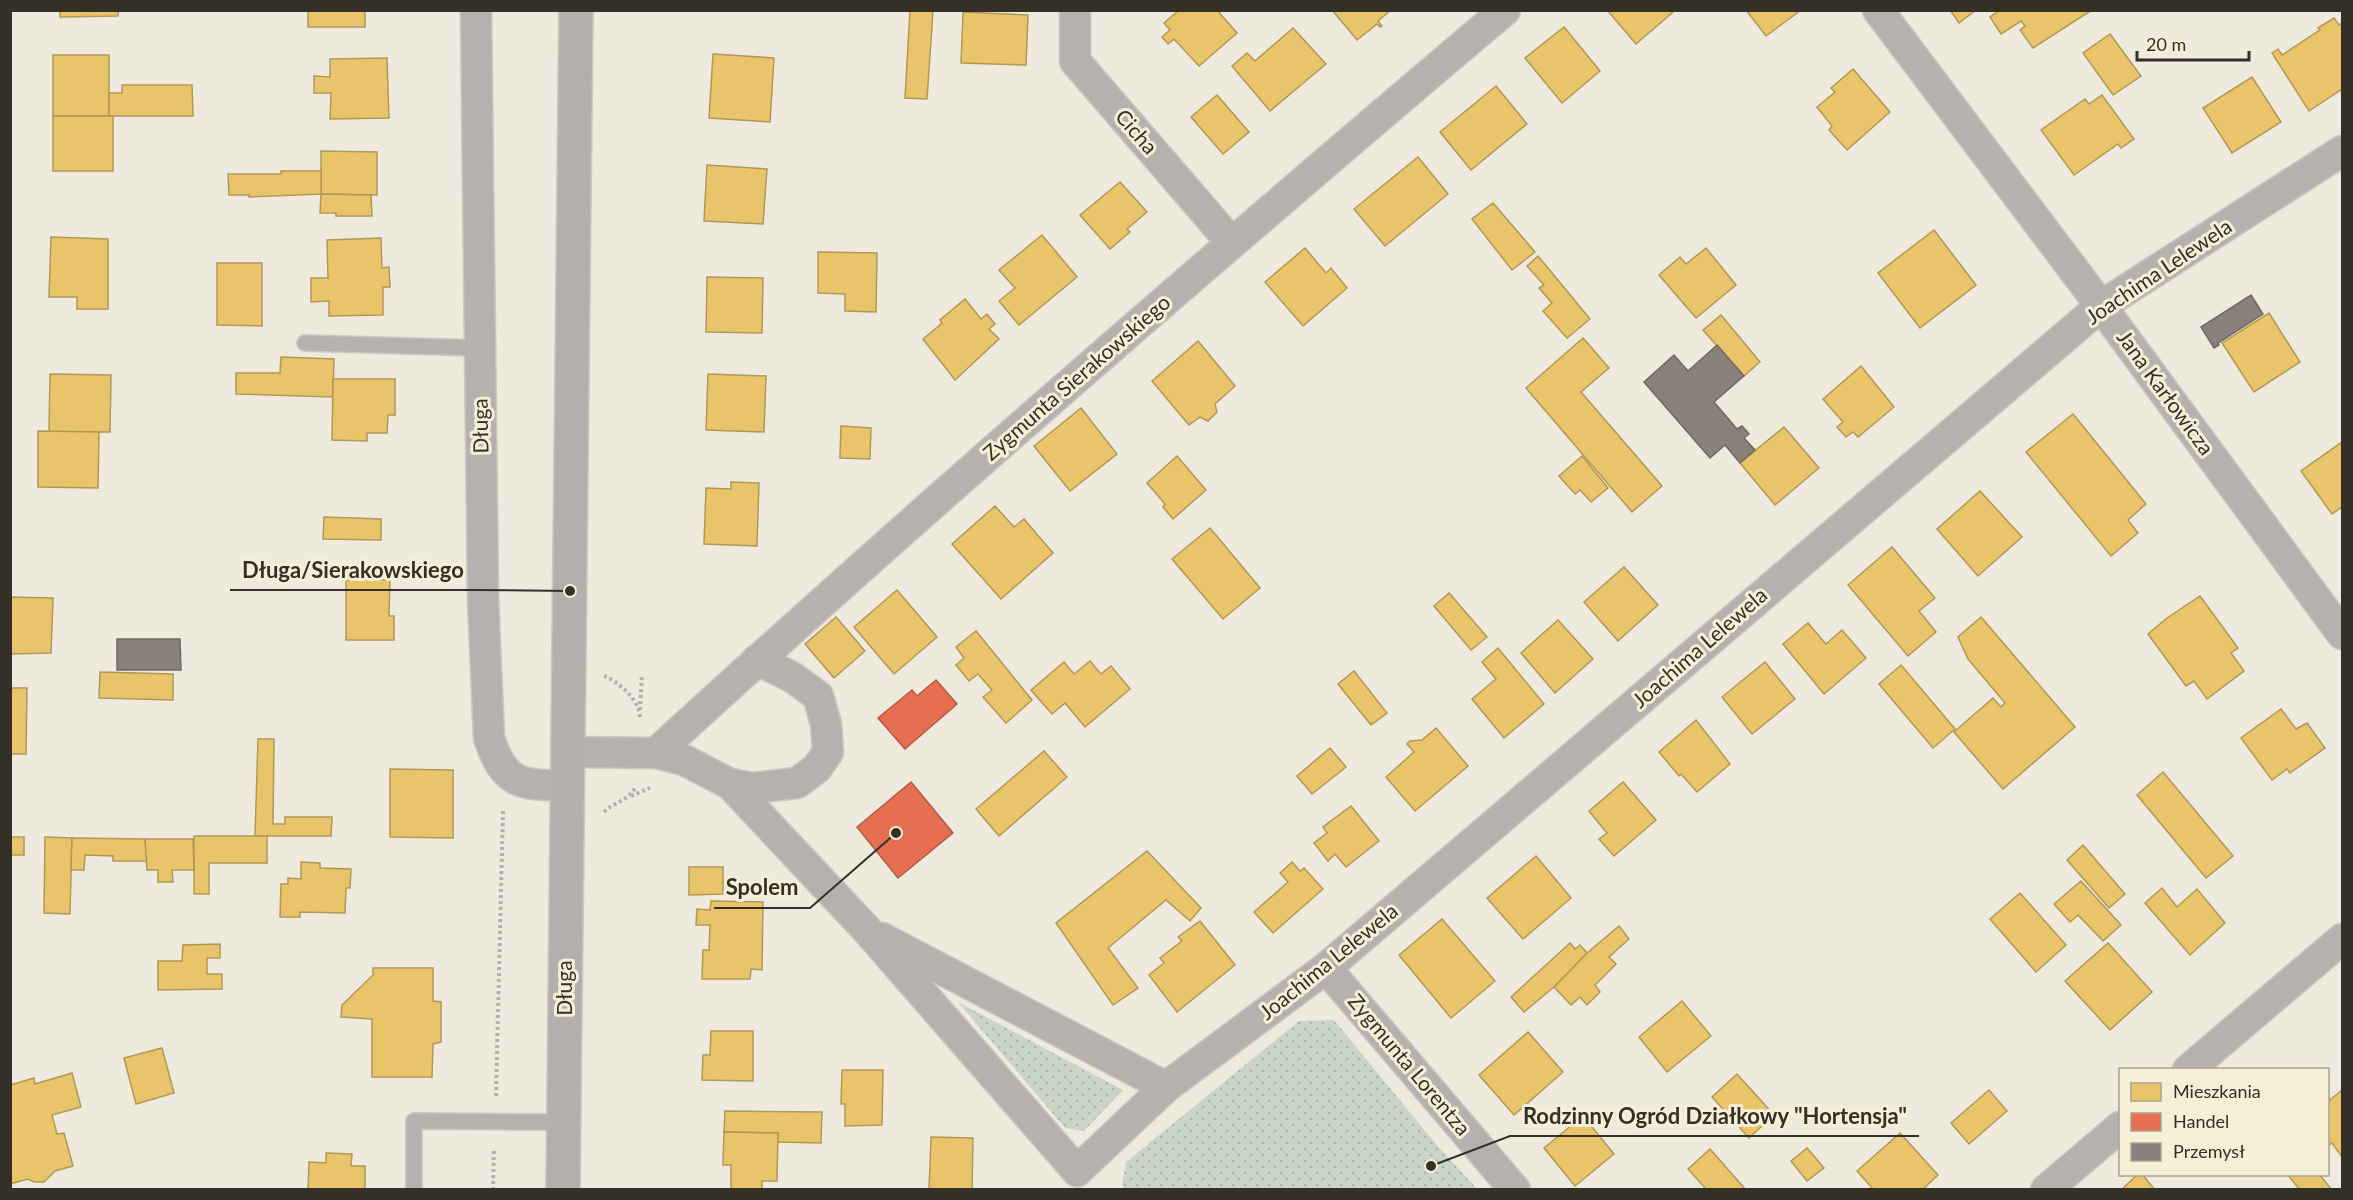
<svg xmlns="http://www.w3.org/2000/svg" width="2353" height="1200" viewBox="0 0 2353 1200" font-family="Lato,sans-serif">
<style>
.grass{fill:url(#grass-dots)}
.homes{fill:#e9c46a;stroke:#b29856;stroke-width:1.5}
.shops{fill:#e76f51;stroke:#b15c44;stroke-width:1.5}
.industry{fill:#8a817c;stroke:#706962;stroke-width:1.5}
.lines{fill:none;stroke-linecap:round;stroke-linejoin:round}
.service-casing{stroke:#ccc8bf;stroke-width:18}
.minor-casing{stroke:#ccc8bf;stroke-width:33}
.secondary-casing{stroke:#ccc8bf;stroke-width:36}
.path{stroke:#b4b1ad;stroke-width:4;stroke-dasharray:3 3;stroke-linecap:butt}
.service{stroke:#b5b1af;stroke-width:15}
.minor{stroke:#b5b1af;stroke-width:30}
.secondary{stroke:#b4afac;stroke-width:33}
.labels{text-anchor:middle;stroke-width:6;stroke-linejoin:round;paint-order:stroke}
.street-label{font-size:21px;fill:#333027;stroke:#f7eed6}
.leader{fill:none;stroke:#333027;stroke-width:2}
.callout-dot{fill:#333027;stroke:#f7eed6;stroke-width:2}
.callout-label{font-size:22px;text-anchor:middle;font-weight:bold;fill:#333027;stroke:#f7eed6;stroke-width:6;stroke-linejoin:round;paint-order:stroke}
</style>
<defs>
<pattern id="grass-dots" width="8" height="8" patternUnits="userSpaceOnUse" patternTransform="scale(1.5)"><rect width="8" height="8" fill="#cad4c8"/><path d="M2 2h.1M6 6h.1" fill="none" stroke="#aeb6ac" stroke-width="1.8" stroke-linecap="round"/></pattern>
</defs>
<rect width="100%" height="100%" fill="#efeade"/>
<!-- grass -->
<g class="grass">
<path d="M958 1002 1123 1090 1084 1131 1065 1128Z"/>
<path d="M1334 1020 1435 1143 1477 1189H1124L1122 1185 1126 1162 1299 1021Z"/>
</g>
<!-- homes -->
<g class="homes">
<path d="M60 10H118V16L60 17Z"/>
<rect x="308" y="10" width="57" height="17"/>
<path d="M910 10H938L933 11 927 99 905 98Z"/>
<path d="M1179 10H1217L1237 33 1199 66 1174 39 1168 44 1162 37 1170 30 1164 23Z"/>
<path d="M1332 10H1391L1378 21 1382 26 1380 27 1377 24 1357 40Z"/>
<path d="M1607 10H1672L1673 12 1636 44Z"/>
<path d="M1746 10H1801L1766 36Z"/>
<path d="M1950 10H1976L1959 23Z"/>
<path d="M2000 10H2092L2033 48 2020 30 2025 26 2021 21 2001 34 1990 17Z"/>
<path d="M963 12 1028 15 1026 65 961 63Z"/>
<path d="M2334 18 2339 25 2342 23V89L2309 111 2272 53 2278 49 2282 55 2320 30 2318 28Z"/>
<path d="M1564 27 1600 71 1562 103 1525 58Z"/>
<path d="M1293 28 1326 64 1270 111 1232 66 1247 53 1255 61Z"/>
<path d="M2110 34 2141 76 2113 95 2083 53Z"/>
<path d="M713 54 774 58 770 122 709 118Z"/>
<rect x="53" y="55" width="56" height="61"/>
<path d="M387 58 389 118 330 119 331 93H314V76L330 77V59Z"/>
<path d="M1853 69 1890 112 1847 150 1829 130 1832 126 1817 107 1835 92 1831 88Z"/>
<path d="M2252 77 2281 122 2232 153 2203 108Z"/>
<path d="M122 85H192L193 116H109V93H122Z"/>
<path d="M1496 86 1527 124 1471 170 1440 132Z"/>
<path d="M1217 95 1249 132 1223 154 1191 117Z"/>
<path d="M2102 95 2134 139 2121 148 2118 144 2074 175 2041 130 2085 99 2089 104Z"/>
<rect x="53" y="116" width="60" height="55"/>
<path d="M321 151 377 152V195L321 194Z"/>
<path d="M1418 157 1448 194 1385 246 1354 209Z"/>
<path d="M707 165 767 169 763 224 704 221Z"/>
<path d="M281 171H321V194L249 197V195H229L228 174H281Z"/>
<path d="M1120 182 1147 212 1127 229 1130 232 1110 249 1080 215Z"/>
<path d="M321 194 371 195 372 216H336V213H320Z"/>
<path d="M1493 203 1535 252 1512 270 1472 219Z"/>
<path d="M1934 230 1976 285 1920 328 1878 273Z"/>
<path d="M1042 235 1077 277 1019 325 999 301 1015 288 999 270Z"/>
<path d="M51 237 108 239V309H77V297H49Z"/>
<path d="M381 238 382 268 389 267 390 287H383V315L329 316V301L311 302V278H328L327 240Z"/>
<path d="M1305 248 1326 273 1331 268 1347 288 1303 326 1265 282Z"/>
<path d="M1706 248 1736 285 1696 318 1659 275 1680 257 1686 264Z"/>
<path d="M818 252 877 253 876 312 845 311V294L818 293Z"/>
<path d="M1538 256 1590 319 1567 338 1543 311 1552 303 1539 288 1544 285 1527 266Z"/>
<path d="M217 263H262V326L217 325Z"/>
<path d="M707 277 763 278 762 333 706 332Z"/>
<path d="M965 299 981 319 987 314 995 324 989 329 999 339 955 380 923 339 942 323 940 320Z"/>
<path d="M2269 313 2300 362 2254 392 2222 343Z"/>
<path d="M1721 315 1760 362 1744 376 1703 330Z"/>
<path d="M1583 338 1609 368 1581 392 1662 486 1632 512 1526 388Z"/>
<path d="M1198 341 1235 386 1215 404 1217 412 1208 421 1200 417 1189 425 1152 381Z"/>
<path d="M281 357 334 359 333 397 236 394V373H280Z"/>
<path d="M1861 366 1894 407 1858 437 1853 432 1846 437 1837 427 1843 422 1823 399Z"/>
<path d="M50 374 111 375 110 432H49Z"/>
<path d="M708 374 766 376 764 432 706 430Z"/>
<path d="M333 379H395V415H388L387 433H367V441L332 440Z"/>
<path d="M1081 408 1117 454 1070 491 1034 446Z"/>
<path d="M2073 414 2146 504 2128 520 2138 533 2111 556 2026 452Z"/>
<path d="M841 426 871 428 870 459 840 458Z"/>
<path d="M1784 427 1819 468 1775 505 1740 463Z"/>
<path d="M38 431 99 432 98 488 38 487Z"/>
<path d="M2342 442V507L2332 514 2301 471Z"/>
<path d="M1177 456 1206 490 1173 519 1163 507 1165 504 1147 483Z"/>
<path d="M1582 456 1608 488 1591 502 1580 490 1575 494 1559 476Z"/>
<path d="M731 482 759 483 757 546 704 544 706 488 731 489Z"/>
<path d="M1980 491 2022 537 1978 576 1937 529Z"/>
<path d="M995 506 1014 527 1024 519 1053 553 1001 599 952 544Z"/>
<path d="M324 517 381 519V540L323 539Z"/>
<path d="M1210 528 1260 588 1223 619 1172 559Z"/>
<path d="M1892 547 1935 598 1919 611 1936 632 1908 656 1848 585Z"/>
<path d="M1624 567 1658 605 1618 641 1584 602Z"/>
<path d="M346 580H390L389 616H394V640H346Z"/>
<path d="M897 590 937 637 894 674 854 627Z"/>
<path d="M1449 593 1487 637 1471 650 1434 606Z"/>
<path d="M2200 596 2238 648 2231 653 2244 671 2207 699 2194 681 2186 686 2148 634 2167 618Z"/>
<path d="M10 597 53 598 51 653 10 654Z"/>
<path d="M836 617 865 651 834 678 805 644Z"/>
<path d="M1981 617 2075 727 2003 789 1954 732 1993 698 2001 707 2005 703 1968 659 1958 637Z"/>
<path d="M1558 620 1593 659 1555 693 1521 653Z"/>
<path d="M1808 623 1826 644 1842 630 1866 658 1824 694 1783 644Z"/>
<path d="M976 631 1032 700 1006 723 983 697 992 690 978 674 969 681 956 665 964 658 956 647Z"/>
<path d="M1498 648 1544 704 1504 738 1472 699 1496 679 1482 662Z"/>
<path d="M1090 661 1101 674 1111 666 1130 689 1085 727 1065 703 1052 714 1031 690 1064 662 1074 674Z"/>
<path d="M1765 662 1795 699 1752 734 1722 697Z"/>
<path d="M1901 665 1955 729 1933 748 1879 684Z"/>
<path d="M1354 671 1387 713 1371 725 1338 684Z"/>
<path d="M100 672 173 674V700L99 698Z"/>
<path d="M10 688H27L26 754H10Z"/>
<path d="M2281 709 2296 729 2307 723 2325 748 2290 773 2287 769 2272 780 2241 738Z"/>
<path d="M1696 720 1730 764 1697 792 1681 774 1679 776 1659 752Z"/>
<path d="M1436 728 1468 766 1415 811 1386 777 1414 752 1407 744 1410 741 1422 740Z"/>
<path d="M258 739H274L273 824H285V817H332L331 836H255Z"/>
<path d="M1330 748 1346 767 1312 794 1297 776Z"/>
<path d="M1044 751 1067 777 999 836 976 809Z"/>
<rect x="10" y="754" width="1" height="61"/>
<path d="M390 769 453 770V838L390 837Z"/>
<path d="M2163 772 2233 856 2206 878 2137 795Z"/>
<path d="M1623 782 1656 820 1614 856 1599 839 1607 833 1589 811Z"/>
<path d="M1351 806 1379 841 1346 867 1335 854 1328 861 1314 843 1327 833 1323 827Z"/>
<path d="M194 836H267V863H209V894H194Z"/>
<rect x="10" y="837" width="14" height="18"/>
<path d="M45 837 72 838 70 914 44 913Z"/>
<path d="M72 838 145 839 147 861H113V856L85 855 84 870H71Z"/>
<path d="M145 839H193L194 870H172L173 882H158V870H147Z"/>
<path d="M2083 845 2125 894 2109 908 2067 860Z"/>
<path d="M1147 851 1201 908 1190 921 1166 900 1108 948 1138 988 1113 1005 1056 923Z"/>
<path d="M1536 856 1571 898 1523 939 1487 898Z"/>
<path d="M301 862 320 863V868L351 869 350 888H346L345 913 300 912V917H280L281 884H288V878L301 879Z"/>
<path d="M1292 862 1300 871 1304 868 1323 889 1273 933 1254 912 1288 882 1280 873Z"/>
<path d="M689 867H723V894L689 895Z"/>
<path d="M2081 881 2121 925 2103 941 2078 915 2070 922 2054 904Z"/>
<path d="M2162 888 2177 907 2197 889 2225 923 2190 955 2145 903Z"/>
<path d="M2020 893 2066 945 2036 972 1990 919Z"/>
<path d="M711 901 763 902 762 970 751 969 750 979H702L703 950H709L710 925H696L697 909 710 910Z"/>
<path d="M1442 919 1495 981 1451 1018 1399 955Z"/>
<path d="M1200 921 1235 965 1177 1012 1149 975 1164 963 1160 958 1182 941 1178 937Z"/>
<path d="M1619 926 1629 939 1609 957 1616 964 1595 985 1600 992 1587 1005 1580 997 1571 1005 1554 987 1587 953Z"/>
<path d="M1570 943 1575 949 1580 945 1587 953 1554 987 1524 1012 1511 997Z"/>
<path d="M2108 943 2152 992 2110 1030 2065 981Z"/>
<path d="M220 944V958H207V974H222V989L158 990V961H182L183 945Z"/>
<path d="M373 968H433V1001L441 1002V1042L433 1044 432 1077H372V1019L341 1017 342 1005 373 975Z"/>
<path d="M1682 1001 1711 1036 1667 1072 1639 1037Z"/>
<path d="M711 1031H753V1081L702 1080 703 1055H710Z"/>
<path d="M1528 1032 1563 1072 1514 1115 1479 1075Z"/>
<path d="M162 1048 174 1093 136 1104 124 1058Z"/>
<path d="M842 1070H883L882 1125 845 1126V1104H841Z"/>
<path d="M72 1073 81 1107 52 1115 57 1134 64 1133 73 1166 55 1171 44 1182H34L28 1179 10 1184V1085L34 1078 35 1084Z"/>
<path d="M1737 1074 1774 1115 1749 1138 1712 1097Z"/>
<path d="M1989 1090 2007 1111 1969 1144 1951 1123Z"/>
<path d="M2342 1090V1157L2332 1143 2328 1146V1097L2330 1100Z"/>
<path d="M725 1111 822 1112 821 1143 777 1142 778 1133 724 1132Z"/>
<path d="M1583 1116 1614 1154 1575 1186 1544 1148Z"/>
<path d="M724 1132 778 1133 777 1181H762V1190H731V1165H723Z"/>
<path d="M1900 1133 1938 1175 1922 1190H1874L1857 1171Z"/>
<path d="M931 1137 973 1138 972 1190H929Z"/>
<path d="M1807 1148 1824 1168 1807 1181 1791 1161Z"/>
<path d="M1710 1149 1746 1190H1707L1688 1169Z"/>
<path d="M326 1153 352 1154 351 1166H365V1190H308L309 1162 326 1163Z"/>
<path d="M2138 1174H2142L2155 1190H2121Z"/>
<path d="M2287 1174H2319L2332 1190H2300Z"/>
</g>
<!-- shops -->
<g class="shops">
<path d="M936 680 957 704 905 749 878 718 912 690 917 696Z"/>
<path d="M911 782 953 833 898 878 857 827Z"/>
</g>
<!-- industry -->
<g class="industry">
<path d="M2251 295 2263 314 2218 343 2219 345 2214 348 2201 327Z"/>
<path d="M1717 345 1744 376 1714 402 1737 429 1742 426 1749 434 1744 438 1755 450 1740 463 1725 445 1710 458 1644 382 1674 355 1688 371Z"/>
<path d="M117 639H180L181 670H117Z"/>
</g>
<g class="lines">
<defs>
<g id="service">
<path d="M305 343 480 348"/>
<path d="M414 1190V1121L564 1122"/>
</g>
<g id="minor">
<path d="M476 10 483 597 489 738C505 787 522 784 567 786"/>
<path d="M1075 10V61L1231 242"/>
<path d="M1878 10 2101 306 2342 634"/>
<path d="M568 752 656 753 684 760 730 784 867 930 1077 1171"/>
<path d="M656 753C933 499 1218 253 1505 10"/>
<path d="M730 784 753 788 797 783 817 768 828 752 826 724 818 696 792 677 757 660"/>
<path d="M882 938 1166 1087"/>
<path d="M1326 968 1515 1190"/>
<path d="M2188 1070 2342 939"/>
<path d="M1077 1171 1166 1087 1326 968 2101 306 2342 151"/>
<path d="M2046 1190 2120 1127"/>
</g>
<path id="secondary" d="M563 1190 576 10"/>
</defs>
<!-- service casing -->
<use href="#service" class="service-casing"/>
<!-- minor casing -->
<use href="#minor" class="minor-casing"/>
<!-- secondary casing -->
<use href="#secondary" class="secondary-casing"/>
<!-- path -->
<g class="path">
<path d="M604 676C619 682 640 700 640 718"/>
<path d="M640 710 642 674"/>
<path d="M631 796 650 788"/>
<path d="M604 812C614 802 628 801 635 788"/>
<path d="M496 1096 503 809"/>
<path d="M493 1190 494 1148"/>
</g>
<!-- service -->
<use href="#service" class="service"/>
<!-- minor -->
<use href="#minor" class="minor"/>
<!-- secondary -->
<use href="#secondary" class="secondary"/>
</g>
<g class="labels">
<!-- street labels -->
<g class="street-label">
<text transform="translate(1136 132) rotate(49)" y="7">Cicha</text>
<text transform="translate(2159 272) rotate(-34)" y="7">Joachima Lelewela</text>
<text transform="translate(1077 378) rotate(-41)" y="7">Zygmunta Sierakowskiego</text>
<text transform="translate(2165 393) rotate(54)" y="7">Jana Karłowicza</text>
<text transform="translate(481 426) rotate(-91)" y="7">Długa</text>
<text transform="translate(1700 648) rotate(-41)" y="7">Joachima Lelewela</text>
<text transform="translate(1329 962) rotate(-39)" y="7">Joachima Lelewela</text>
<text transform="translate(565 988) rotate(-90)" y="7">Długa</text>
<text transform="translate(1409 1065) rotate(50)" y="7">Zygmunta Lorentza</text>
</g>
</g>
<!-- callouts -->
<path class="leader" d="M570 591L476 590H230M896 833L810 908H714M1431 1166L1510 1136H1919"/>
<g class="callout-dot">
<circle cx="570" cy="591" r="6"/>
<circle cx="896" cy="833" r="6"/>
<circle cx="1431" cy="1166" r="6"/>
</g>
<g class="callout-label">
<text x="353" y="578">Długa/Sierakowskiego</text>
<text x="762" y="895">Spolem</text>
<text x="1715" y="1124">Rodzinny Ogród Działkowy "Hortensja"</text>
</g>
<!-- border -->
<rect width="2353" height="1200" fill="none" stroke="#333027" stroke-width="24"/>
<!-- legend -->
<rect x="2119" y="1068" width="210" height="108" fill="#f7eed6" stroke="#a9a290" stroke-width="1.5"/>
<rect x="2131" y="1083" width="30" height="18" fill="#e9c46a" stroke="#a9a290" stroke-width="1.5"/>
<text x="2173" y="1098" font-size="18" fill="#333027">Mieszkania</text>
<rect x="2131" y="1113" width="30" height="18" fill="#e76f51" stroke="#a9a290" stroke-width="1.5"/>
<text x="2173" y="1128" font-size="18" fill="#333027">Handel</text>
<rect x="2131" y="1143" width="30" height="18" fill="#8a817c" stroke="#a9a290" stroke-width="1.5"/>
<text x="2173" y="1158" font-size="18" fill="#333027">Przemysł</text>
<!-- scale -->
<path d="M2137 51v9h112v-9" fill="none" stroke="#333027" stroke-width="3"/>
<text x="2146" y="51" font-size="18" fill="#333027" stroke="#f7eed6" stroke-width="4.5" paint-order="stroke">20 m</text>
</svg>
